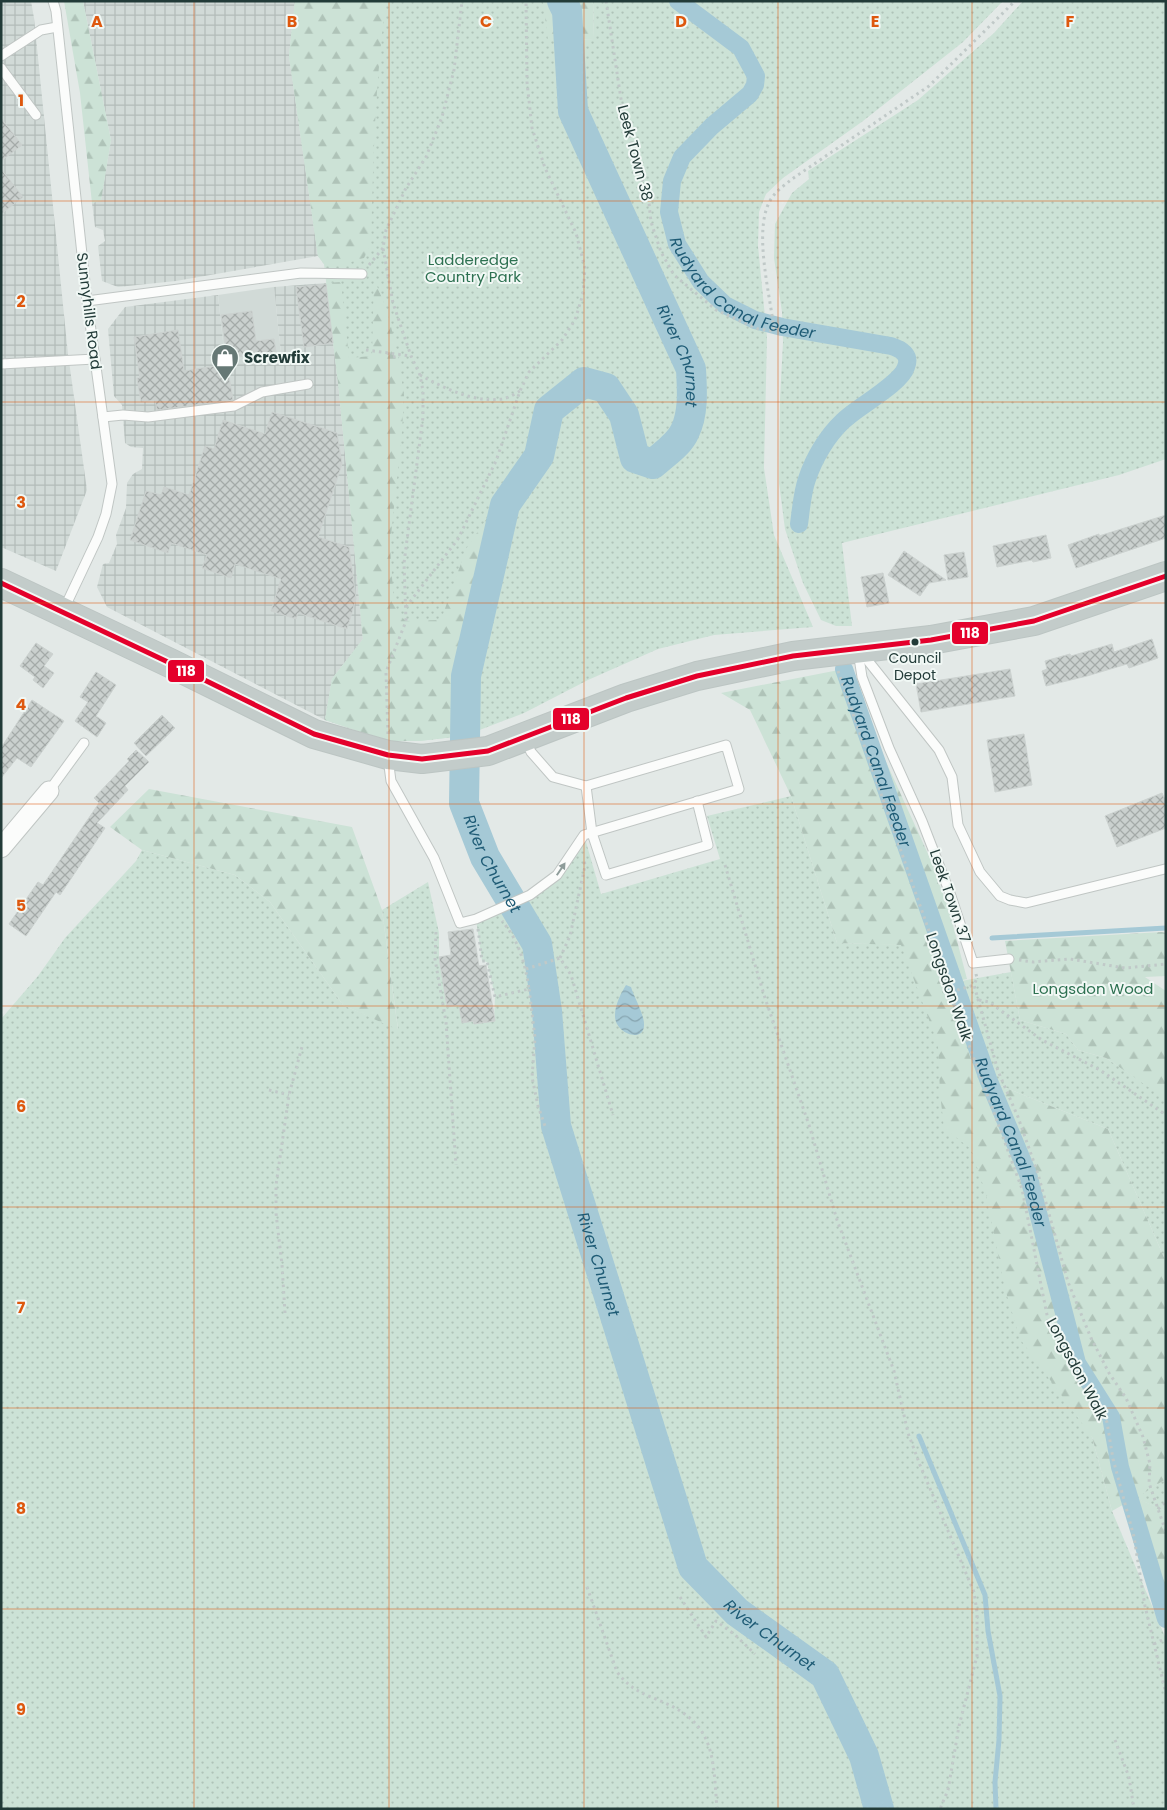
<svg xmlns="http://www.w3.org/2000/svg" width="1167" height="1810" viewBox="0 0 1167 1810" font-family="Poppins,sans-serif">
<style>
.built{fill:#d1dad7}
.industrial{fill:url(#industrial-grid)}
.green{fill:url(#green-dots)}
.forest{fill:url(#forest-firs)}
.water{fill:url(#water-waves)}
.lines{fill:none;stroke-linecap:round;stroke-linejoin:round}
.stream{stroke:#a5c9d6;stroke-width:5}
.canal{stroke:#a5c9d6;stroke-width:18}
.river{stroke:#a5c9d6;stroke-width:30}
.building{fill:url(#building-cross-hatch);stroke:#ccd2d0}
.service-casing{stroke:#c0c6c4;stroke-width:11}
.minor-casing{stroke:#c0c6c4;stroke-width:21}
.trunk-casing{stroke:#bcc5c3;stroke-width:30}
.path{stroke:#c0c9c8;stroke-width:3;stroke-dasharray:2.5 4;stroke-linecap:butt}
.service{stroke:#fbfcfb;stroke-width:9}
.minor{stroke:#fbfcfb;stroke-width:19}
.trunk{stroke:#c3ccca;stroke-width:28}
.bus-1-casing{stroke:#f1f8f5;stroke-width:9}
.bus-1{stroke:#e4002b;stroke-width:5}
.oneway{fill:#8e9c9a}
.grid{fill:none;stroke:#de580e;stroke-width:1;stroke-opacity:0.55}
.bus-dot{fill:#223b38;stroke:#f1f8f5;stroke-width:2}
.labels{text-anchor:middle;stroke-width:4;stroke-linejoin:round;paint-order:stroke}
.bus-label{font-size:14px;fill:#223b38;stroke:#f1f8f5}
.street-label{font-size:15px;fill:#223b38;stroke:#f1f8f5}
.park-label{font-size:15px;fill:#2d7151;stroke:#f1f8f5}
.poi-label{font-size:15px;font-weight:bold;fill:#223b38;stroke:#f1f8f5;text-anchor:start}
.water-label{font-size:16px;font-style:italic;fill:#1e5b75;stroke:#f1f8f5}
.grid-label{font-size:16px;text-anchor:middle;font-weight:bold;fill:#de580e;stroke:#f1f8f5;stroke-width:4;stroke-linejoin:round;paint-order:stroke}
.line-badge{stroke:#f1f8f5;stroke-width:2}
.badge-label{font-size:14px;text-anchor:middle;font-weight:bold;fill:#fff}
</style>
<defs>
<pattern id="industrial-grid" width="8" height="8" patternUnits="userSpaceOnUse" patternTransform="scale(1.25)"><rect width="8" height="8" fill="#d1dad7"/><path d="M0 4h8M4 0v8" fill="none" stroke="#b3bcb9"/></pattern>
<pattern id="green-dots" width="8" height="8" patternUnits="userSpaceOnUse" patternTransform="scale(1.25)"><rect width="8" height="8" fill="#cce2d6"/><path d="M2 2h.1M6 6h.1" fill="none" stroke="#afc3b8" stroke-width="1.8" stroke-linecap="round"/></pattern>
<pattern id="forest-firs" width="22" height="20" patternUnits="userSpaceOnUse" patternTransform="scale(1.25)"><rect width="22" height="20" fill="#cce2d6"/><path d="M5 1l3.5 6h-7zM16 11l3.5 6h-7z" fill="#afc3b8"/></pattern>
<pattern id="water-waves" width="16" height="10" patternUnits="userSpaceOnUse" patternTransform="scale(1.25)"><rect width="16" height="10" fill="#a5c9d6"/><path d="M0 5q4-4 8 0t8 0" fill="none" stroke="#86a4af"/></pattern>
<pattern id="building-cross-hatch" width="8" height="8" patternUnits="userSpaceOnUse" patternTransform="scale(1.25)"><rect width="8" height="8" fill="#cad0ce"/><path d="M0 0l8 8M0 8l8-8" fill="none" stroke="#a4aaa8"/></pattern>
</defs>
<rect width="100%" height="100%" fill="#e3e9e7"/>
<!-- built -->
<path class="built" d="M274 287 281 353 225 360 218 295Z"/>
<!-- industrial -->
<g class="industrial">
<path d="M1 1H31L34 18 68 354 87 490 56 571 1 547Z"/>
<path d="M83 1H295L289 56 318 256 176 281 118 287 102 281 98 246 105 241 104 236 103 230 95 227 92 203 101 200 111 140Z"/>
<path d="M326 283 339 391 363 639 332 679 325 720 107 607 97 587 103 564 109 563 117 544 116 535 126 508 127 483 133 474 142 469 143 448 131 447 125 443 122 405 114 396 108 329 125 307 218 295 225 360 281 353 274 287Z"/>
</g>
<!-- green -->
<g class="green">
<path d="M295 1H555L562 40 594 39 593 1H1003L963 42 863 121 783 178 766 194 759 212 758 246 767 337 764 468 774 535 813 627 714 635 658 649 588 680 524 713 477 731 454 737 419 741H388L325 720 332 679 363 639 339 391 324 264 318 256 289 56Z"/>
<path d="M1023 1H1166V459L1119 475 842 543 852 626H836L821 620 803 583 785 529 779 483 780 399 783 342 782 312 774 258 775 224 792 193 809 179 808 171 918 100 994 33Z"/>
<path d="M791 796 837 943 921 945 939 985 1011 972 1020 1020 1066 1034 1078 1050 1106 1058 1160 1094 1166 1095V1262L1108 1129 1001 1086 982 1090 1092 1437 1112 1511 1166 1639V1809H1V1019L38 976 65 938 136 861 142 850 235 875 270 902 343 1005 398 1029 382 910 428 882 439 933V957L447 1007 459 1005 473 1021 474 1024 494 1021 495 996 487 962 482 961 476 919 498 910 557 875 584 835 601 894 720 859 707 816Z"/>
<path d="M1166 1479V1511L1135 1498Z"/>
</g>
<!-- forest -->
<g class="forest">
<path d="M64 1H83L111 140 101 201 92 203 80 93Z"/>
<path d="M295 1H386C375 82 373 163 371 244L364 258 340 265 324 264 318 256 289 56Z"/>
<path d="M543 1H593L594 39 548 40Z"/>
<path d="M374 279 387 310 398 356 404 395 402 431 390 545 393 592 397 613 406 621 441 620 466 549 498 502 456 675 454 737 419 741H388L325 720 332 679 363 639 339 391 326 283 341 282 349 358 372 356Z"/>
<path d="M849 668 871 729 929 856 949 910 967 979 939 985 962 1035 982 1089 1001 1086 1108 1129 1166 1262V1479L1136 1498 1166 1511V1595L1135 1498 1112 1511 1092 1437 1020 1339 1005 1289 986 1194 971 1149 944 1128 940 1093 938 1044 901 945 837 943 791 796 750 710 721 693Z"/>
<path d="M149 789 352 827 382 910 398 1030 343 1005 270 902 235 875 142 850 110 827Z"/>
<path d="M1162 932 1166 933V976L1145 977 1166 991V1095H1160L1106 1058 1078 1050 1066 1034 1020 1020 1005 941Z"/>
</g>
<!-- water -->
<path class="water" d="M626 985 631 987C634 997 644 1014 644 1024 645 1044 614 1034 615 1015 615 1005 621 993 626 985Z"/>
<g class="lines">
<!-- stream -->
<g class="stream">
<path d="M992 938 1166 928"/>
<path d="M919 1436 985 1595 988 1631 1000 1696 999 1740 995 1782 996 1809"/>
</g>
<!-- canal -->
<g class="canal">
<path id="s1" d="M678 1 741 48 756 76 755 85 750 94 712 126 682 157 672 181 669 212 677 244 701 282 725 305 755 320 782 327 891 346C901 349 911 355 906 367 901 384 857 407 843 421 827 436 814 458 807 479 802 493 801 510 799 524"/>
<path id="s2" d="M844 669 988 1079 1028 1174 1077 1363 1111 1417 1120 1467 1166 1619"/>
</g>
<!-- river -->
<path class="river" id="s3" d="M562 1 567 11 573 111 691 369C692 389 694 412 685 431 679 445 664 454 653 464L635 458 624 415 606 388 584 382 549 410 539 456 505 505 466 676 464 803 485 857 537 944 547 1011 556 1126 693 1567 737 1612 825 1675 864 1756 879 1809"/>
</g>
<!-- building -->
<g class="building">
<path d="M1 118 22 145 1 161Z"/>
<path d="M1 169 23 197 1 214Z"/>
<path d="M326 284 333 343 304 347 296 287Z"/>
<path d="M252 311 256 341 274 339 276 352 227 358 221 315Z"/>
<path d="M178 330 184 371 227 364 233 400 157 410 155 400 141 402 137 378H140L134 337Z"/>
<path d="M272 412 337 433 342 464 318 537 349 547 356 599 347 629 298 613 296 619 271 611 281 579 235 564 231 578 202 568 207 555 171 543 168 553 130 540 146 491 161 495 164 487 189 495 205 446 214 449 223 420 265 434Z"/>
<path d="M1166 515V538L1076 568 1068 545 1099 534V536Z"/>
<path d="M1046 535 1051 558 1033 562 1032 560 997 567 993 546Z"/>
<path d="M904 551 946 580 929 583 920 596 888 575Z"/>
<path d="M964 552 968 577 948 580 944 555Z"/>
<path d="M883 573 889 603 867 607 861 577Z"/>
<path d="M1152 639 1158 658 1129 668 1127 664 1087 676 1046 686 1042 671 1047 669 1045 661 1070 654 1071 656 1112 644 1114 652Z"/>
<path d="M36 643 53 654 44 666 54 673 43 688 33 680 35 677 20 666Z"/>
<path d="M1010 669 1015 696 921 712 916 684Z"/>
<path d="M96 672 116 685 96 716 106 723 97 737 75 721 88 702 80 697Z"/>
<path d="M32 700 64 721 31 767 17 758 1 778V748Z"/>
<path d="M162 715 175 728 146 756 134 743Z"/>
<path d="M1024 734 1032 785 995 792 987 740Z"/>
<path d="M136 750 149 762 125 786 128 790 97 823 105 828 60 895 56 892 26 936 9 924 38 882 43 885 99 803 94 798 129 761 127 759Z"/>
<path d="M1162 793 1166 802V828L1117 847 1105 816Z"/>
<path d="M473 929 479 966 486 965 495 1021 474 1024 473 1021 462 1023 459 1005 447 1007 439 957 451 955 448 932Z"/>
</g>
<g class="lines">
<defs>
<g id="service">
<path d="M53 1 56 11 87 301 112 484 106 514 98 537 64 609"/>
<path d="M1 56 41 30 57 27"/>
<path d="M1 68 36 115"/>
<path d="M87 301 301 273 362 274"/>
<path d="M1 364 95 359"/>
<path d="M103 417 123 415 148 417 234 406 262 392 308 384"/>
<path d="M858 651 862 677 889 748 922 821 951 896 973 963 1009 959"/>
<path d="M861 652 939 750 952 777 958 825 980 872 1000 896 1010 900 1026 903 1165 869"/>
<path d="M388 758 391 781 434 858 460 923 476 919 530 895 557 875 584 835 739 789 726 745 586 786 553 777 531 752 525 739"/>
<path d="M586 786 592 833 606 875 708 845 697 801"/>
<path d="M49 791 84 743"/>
</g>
<path id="minor" d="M1 848 49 791"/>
<path id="trunk" d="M1 583 170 663 314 734 388 755 422 759 488 751 626 698 697 676 793 656 931 640 1034 621 1166 576"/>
</defs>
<!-- service casing -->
<use href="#service" class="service-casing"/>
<!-- minor casing -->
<use href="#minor" class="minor-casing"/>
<!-- trunk casing -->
<use href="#trunk" class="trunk-casing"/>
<!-- path -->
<g class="path">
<path d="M606 1 623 112 638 169 648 194 651 222 661 252 674 275 716 310 758 329 774 331C771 296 750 223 774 195 779 189 786 184 792 179L929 86 1015 1"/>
<path d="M369 265 383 248"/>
<path d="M366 350 411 356"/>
<path d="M388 353 393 357 400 356"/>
<path d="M420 375C444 388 474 403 502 399 508 398 515 394 520 391"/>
<path d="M406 607 458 539 496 461 520 391 529 372 562 340 575 320 583 294 585 268 576 233 545 168 532 128 527 82 526 1"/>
<path d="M838 671 965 1034 1022 1189 1048 1320 1088 1395 1107 1422 1113 1459 1134 1537 1145 1606 1166 1694"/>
<path d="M388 734 386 672 406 621 404 563 423 417V391L420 375 411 356 393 303 383 248 386 230 406 188 426 157 442 117 454 70 462 1"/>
<path d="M725 865 765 998 809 1125 837 1220 894 1371 908 1433 920 1465 974 1592 977 1612V1656L959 1726 948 1790 940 1809"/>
<path d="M478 929 482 961H487L495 997 529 989C525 963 519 941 502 921"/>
<path d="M436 932 435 959 446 1022 456 1165"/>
<path d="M560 958 570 936 585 866 584 858"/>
<path d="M1019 960 1033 962 1070 959 1125 968 1166 964"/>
<path d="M526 969 560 958 571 975 613 1115"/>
<path d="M976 974 977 978 974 985 998 1071 1018 1117 1038 1174 1068 1282 1091 1338 1109 1373 1126 1398 1143 1437 1150 1464 1149 1483 1166 1532"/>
<path d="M529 989 535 1038 532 1077 538 1106 545 1126"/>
<path d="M951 992 974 985"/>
<path d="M979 1000 989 1002 1042 1040 1100 1070 1166 1115"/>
<path d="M269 1090 289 1095"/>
<path d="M285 1313 282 1265 276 1213V1185L289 1095 303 1043"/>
<path d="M1158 1509 1166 1502"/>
<path d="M587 1587 617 1672C633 1692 643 1693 665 1703 716 1725 713 1760 717 1809"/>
<path d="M680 1597 706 1637 716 1621 734 1634 755 1654"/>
<path d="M1154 1644 1166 1638"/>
<path d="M1115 1740 1129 1777 1134 1809"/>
</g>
<!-- service -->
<use href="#service" class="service"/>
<!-- minor -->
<use href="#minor" class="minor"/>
<!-- trunk -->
<use href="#trunk" class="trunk"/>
<defs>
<path id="bus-1" d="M1 583 170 663 314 734 388 755 422 759 488 751 626 698 697 676 793 656 931 640 1034 621 1166 576"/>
</defs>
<!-- bus-1 casing -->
<use href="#bus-1" class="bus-1-casing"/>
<!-- bus-1 -->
<use href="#bus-1" class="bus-1"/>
</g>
<!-- one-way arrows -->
<defs><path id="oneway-solid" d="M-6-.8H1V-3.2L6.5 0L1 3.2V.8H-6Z" transform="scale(1.25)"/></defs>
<use class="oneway" href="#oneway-solid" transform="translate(561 869) rotate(-56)"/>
<!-- grid -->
<path class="grid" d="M194 1V1809M389 1V1809M584 1V1809M778 1V1809M972 1V1809M1 201H1166M1 402H1166M1 603H1166M1 804H1166M1 1006H1166M1 1207H1166M1 1408H1166M1 1609H1166"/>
<!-- icons -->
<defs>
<symbol id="shop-pin" viewBox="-11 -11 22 30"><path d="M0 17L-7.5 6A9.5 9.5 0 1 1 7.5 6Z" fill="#667875" stroke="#f1f8f5"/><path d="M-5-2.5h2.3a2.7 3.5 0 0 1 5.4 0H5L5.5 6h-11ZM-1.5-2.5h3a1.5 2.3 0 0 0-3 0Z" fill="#fff"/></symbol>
</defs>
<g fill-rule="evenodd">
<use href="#shop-pin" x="209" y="342" width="32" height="43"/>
</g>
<!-- markers -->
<circle class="bus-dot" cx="915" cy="642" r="4.5"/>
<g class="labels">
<!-- bus labels -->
<g class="bus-label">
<text x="915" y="663">Council<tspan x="915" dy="17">Depot</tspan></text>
</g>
<!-- street labels -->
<g class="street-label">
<text transform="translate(635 153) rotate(75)" y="5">Leek Town 38</text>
<text transform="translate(89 311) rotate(83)" y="5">Sunnyhills Road</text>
<text transform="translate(950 896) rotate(71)" y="5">Leek Town 37</text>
<text transform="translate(949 987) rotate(71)" y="5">Longsdon Walk</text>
<text transform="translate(1077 1369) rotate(62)" y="5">Longsdon Walk</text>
</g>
<!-- park labels -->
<g class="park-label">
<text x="473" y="265">Ladderedge<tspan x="473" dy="17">Country Park</tspan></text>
<text x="1093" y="994">Longsdon Wood</text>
</g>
<!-- poi labels -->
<g class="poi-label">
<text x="244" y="363">Screwfix</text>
</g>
<!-- water labels -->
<g class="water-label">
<text dy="6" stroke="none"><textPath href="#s1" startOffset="396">Rudyard Canal Feeder</textPath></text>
<text dy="6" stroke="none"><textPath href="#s3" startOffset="379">River Churnet</textPath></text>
<text dy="6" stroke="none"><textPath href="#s2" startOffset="98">Rudyard Canal Feeder</textPath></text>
<text dy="6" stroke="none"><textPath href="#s3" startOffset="1144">River Churnet</textPath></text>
<text dy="6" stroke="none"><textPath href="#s2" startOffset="502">Rudyard Canal Feeder</textPath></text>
<text dy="6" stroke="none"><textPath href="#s3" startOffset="1564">River Churnet</textPath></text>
<text dy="6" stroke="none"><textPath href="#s3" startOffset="1984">River Churnet</textPath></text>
</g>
</g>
<g class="grid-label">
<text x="97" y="27">A</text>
<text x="292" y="27">B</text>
<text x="486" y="27">C</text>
<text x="681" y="27">D</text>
<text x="875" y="27">E</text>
<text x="1070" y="27">F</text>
<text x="21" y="106">1</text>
<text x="21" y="307">2</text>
<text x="21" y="508">3</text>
<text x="21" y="710">4</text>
<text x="21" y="911">5</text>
<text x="21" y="1112">6</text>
<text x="21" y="1313">7</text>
<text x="21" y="1514">8</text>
<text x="21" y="1715">9</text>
</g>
<g class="line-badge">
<rect x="951" y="621" width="38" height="24" rx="5" fill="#e4002b"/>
<rect x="167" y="659" width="38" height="24" rx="5" fill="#e4002b"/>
<rect x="552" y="707" width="38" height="24" rx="5" fill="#e4002b"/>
</g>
<g class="badge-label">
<text x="970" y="638">118</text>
<text x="186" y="676">118</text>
<text x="571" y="724">118</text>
</g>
<!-- border -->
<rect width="1167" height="1810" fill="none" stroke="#223b38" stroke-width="5"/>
</svg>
